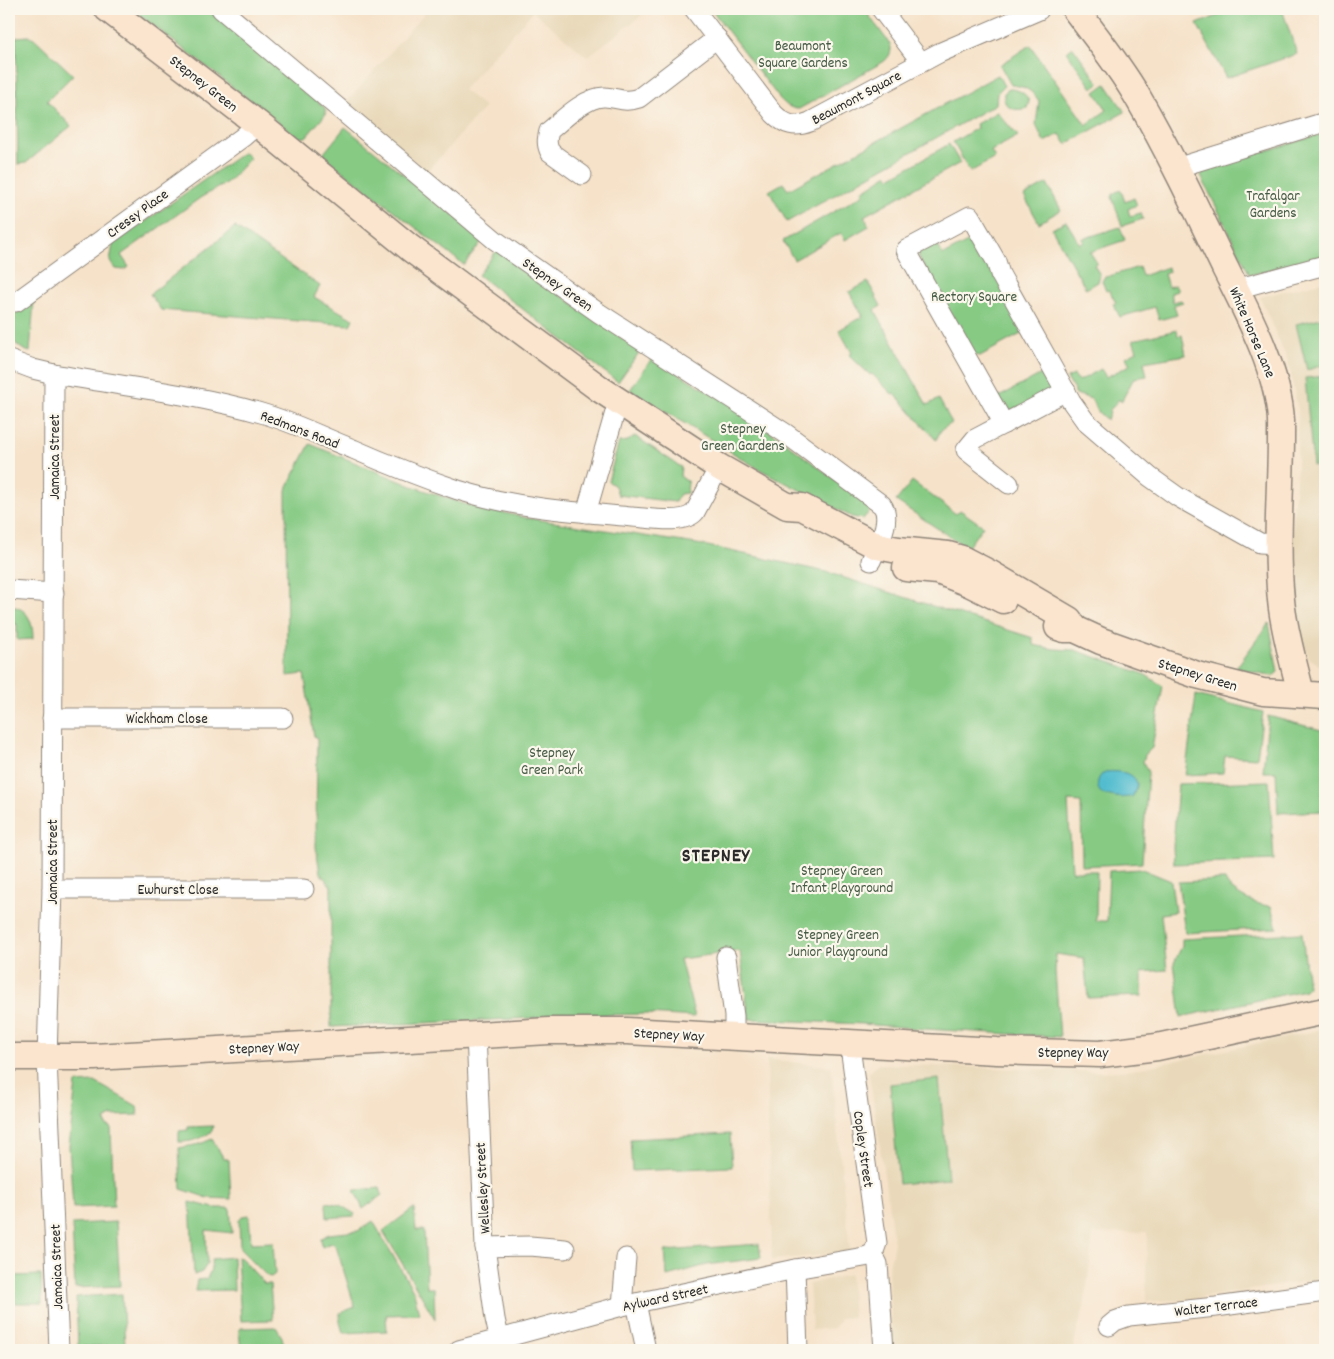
<svg xmlns="http://www.w3.org/2000/svg" width="1334" height="1359" viewBox="0 0 1334 1359" font-family="Dekko,sans-serif">
<style>
.built{fill:#e9d9ba}
.green{fill:#86ca84;stroke:#587a58}
.water{fill:#53bdcf;stroke:#3f747d}
.lines{fill:none;stroke-linecap:round;stroke-linejoin:round}
.street-casing{stroke:#90867a;stroke-width:21}
.secondary-casing{stroke:#90867a;stroke-width:29}
.street{stroke:#fff;stroke-width:19}
.secondary{stroke:#fbe5cf;stroke-width:26}
.labels{text-anchor:middle;stroke-width:4.5;stroke-linejoin:round;paint-order:stroke}
.park-label{font-size:15px;fill:#465b46;stroke:#fbf7ec}
.street-label{font-size:15px;fill:#2b2b2b;stroke:#fbf7ec}
.district-label{font-size:20px;font-weight:bold;letter-spacing:1px;fill:#2b2b2b;stroke:#fbf7ec}
</style>
<rect width="100%" height="100%" fill="#fbf7ec"/>
<filter id="ink" filterUnits="userSpaceOnUse"><feTurbulence type="fractalNoise" baseFrequency=".02" numOctaves="2"/><feDisplacementMap in="SourceGraphic" scale="10" xChannelSelector="R" yChannelSelector="G"/><feConvolveMatrix kernelMatrix="1 2 1 2 8 2 1 2 1" color-interpolation-filters="sRGB"/></filter>
<filter id="wash" filterUnits="userSpaceOnUse"><feTurbulence type="fractalNoise" baseFrequency=".0096" numOctaves="4" result="noise"/><feDisplacementMap in="SourceGraphic" scale="20" xChannelSelector="R" yChannelSelector="G"/><feGaussianBlur stdDeviation="1.12" result="paint"/><feColorMatrix in="noise" values="0 0 0 0 0 0 0 0 0 0 0 0 0 0 0 0 0 1.4 0 .05"/><feComposite in="paint" operator="in"/></filter>
<g filter="url(#wash)">
<rect width="100%" height="100%" fill="#f6e2c9"/>
<!-- built -->
<g class="built">
<path d="M428 9H650L587 57 533 11 463 90 485 107 427 171 347 102Z"/>
<path d="M1325 281V669L1309 658 1296 625 1290 576 1297 465 1298 409 1288 361 1260 297Z"/>
<path d="M1325 1029V1278L1186 1300 1146 1301 1147 1232 1093 1234 1085 1302 1072 1350H893L888 1272 894 1243 869 1072 878 1064 1103 1072 1132 1070Z"/>
<path d="M767 1059 831 1067 850 1252 772 1260Z"/>
<path d="M850 1274 853 1317 840 1318 839 1321 834 1328 812 1330 809 1284Z"/>
</g>
<!-- green -->
<g class="green">
<path d="M132 9H209L324 107 326 111 325 115 306 137 298 138Z"/>
<path d="M711 9H864L890 44C893 51 889 58 883 62L799 109C790 109 785 104 779 98Z"/>
<path d="M1234 9H1282L1297 54 1226 78 1197 24Z"/>
<path d="M30 36 34 38 73 75 47 101 71 126 26 163 18 164 16 37Z"/>
<path d="M1030 45 1086 125 1107 110 1095 92 1106 84 1125 112 1066 144 1060 134 1044 142 1036 125 1039 101C1032 90 1024 86 1011 85L1000 65Z"/>
<path d="M1073 47 1099 83 1092 88 1067 52Z"/>
<path d="M998 75 1004 86 997 93 996 104 787 222 769 191 783 183 788 190Z"/>
<path d="M1009 89C1018 89 1027 93 1029 102L1027 108C1015 112 1002 108 1004 93Z"/>
<path d="M997 112 1018 136 991 151 995 158 970 172 953 142 977 128 976 124Z"/>
<path d="M345 127 481 237 482 241 464 265 324 157V153Z"/>
<path d="M1325 133V256L1250 275 1201 176 1204 170Z"/>
<path d="M949 144 960 163 864 216 869 226 845 240 841 233 794 260 783 241 864 194 862 191 888 174 890 178Z"/>
<path d="M244 152 250 158 229 181 200 198 121 255 129 267 124 270 116 269 110 262 113 244Z"/>
<path d="M1047 183 1061 210 1039 223 1024 196Z"/>
<path d="M1121 190 1125 202 1134 198 1137 205 1128 209 1130 216 1141 213 1143 219 1122 226 1112 197 1114 193Z"/>
<path d="M1066 221 1080 244 1084 242 1082 239 1120 227 1125 240 1090 252 1097 263 1094 265 1100 275 1098 282 1086 289 1052 229Z"/>
<path d="M235 227 320 286 314 297 353 319 350 325 161 310 150 294Z"/>
<path d="M975 238 1024 325 1021 334 980 356 973 355 919 257V252L937 244 943 255Z"/>
<path d="M497 250 637 349 638 354 618 382 478 275Z"/>
<path d="M1139 267 1142 276 1168 267 1169 272 1164 274 1168 287 1175 285 1178 291 1171 293 1173 302 1181 300 1183 302 1174 305 1177 315 1159 320 1155 307 1120 317 1113 304 1116 303 1109 290 1106 291 1102 281 1105 276 1106 277Z"/>
<path d="M868 282 881 306 875 310 927 405 939 399 952 423 941 430 936 440 894 393 892 394 872 374 870 375 849 355 852 353 839 330 863 316 849 292Z"/>
<path d="M34 301 30 352C14 348 2 330 14 315 19 310 27 305 34 301Z"/>
<path d="M1325 317V365L1307 370 1296 324Z"/>
<path d="M1177 330 1178 336 1182 335 1186 355 1144 362 1147 376 1134 378 1121 402 1119 399 1113 407 1109 410 1110 413 1107 420 1099 413 1091 399 1076 394 1067 378 1074 375 1079 381 1101 369 1106 377 1130 365 1126 357 1137 351 1133 340Z"/>
<path d="M652 358 749 415 870 506 869 512 863 519 852 517 759 469 630 390Z"/>
<path d="M1045 372 1052 385 1050 392 1011 413 1003 411 997 398Z"/>
<path d="M1325 376V465L1313 466 1305 378Z"/>
<path d="M635 436 681 467 680 476 688 482 687 493 680 494 675 502 618 495 615 486 608 481 619 442 628 441Z"/>
<path d="M310 444 412 486 464 504 527 518 703 545 826 572 1033 638V645L1054 649 1075 650 1144 674 1163 686 1152 748 1145 755 1143 762 1148 772 1142 863 1082 866 1081 802 1068 801 1072 871H1097L1096 921H1107L1109 871 1142 869 1171 881 1175 912 1161 914 1167 970 1142 972V996L1088 998 1084 958 1056 954 1055 971 1060 1037 925 1029 863 1024 749 1019 740 951 680 959 695 1017 647 1014 601 1015 331 1027V886L320 873 316 847 317 739 314 736 304 674 287 676 286 490Z"/>
<path d="M912 481 956 514 960 510 983 526 967 548 896 501Z"/>
<path d="M9 606C28 607 33 622 33 639L17 640V624H9Z"/>
<path d="M1269 623 1278 672 1273 676 1236 668Z"/>
<path d="M1196 695 1263 712 1257 758 1225 756 1223 773 1185 775Z"/>
<path d="M1268 716 1325 731V811L1278 813 1276 772H1263Z"/>
<path d="M1269 781 1274 860 1174 864 1173 847 1178 784Z"/>
<path d="M1225 880C1230 894 1258 906 1271 906L1277 928 1185 933 1178 882Z"/>
<path d="M1302 933 1308 987 1305 990 1181 1017 1174 963 1182 946V939Z"/>
<path d="M939 1079 948 1179 899 1184 890 1084Z"/>
<path d="M95 1082 137 1106 138 1115 112 1116 105 1120 106 1125 111 1128 114 1206 73 1208 69 1146 76 1083Z"/>
<path d="M213 1126 212 1131C202 1139 192 1142 179 1142V1131L188 1130V1127Z"/>
<path d="M730 1134 732 1167 632 1171 630 1139Z"/>
<path d="M212 1139 223 1157 229 1160 231 1199 208 1198 181 1189 179 1148 200 1144Z"/>
<path d="M380 1188 382 1195 363 1209 354 1190Z"/>
<path d="M190 1202 214 1208H230L232 1233 206 1230 207 1264 202 1272 194 1275Z"/>
<path d="M326 1202 340 1205 355 1214 354 1216 327 1218Z"/>
<path d="M414 1208 416 1230H424L427 1288H434L435 1319 383 1231Z"/>
<path d="M249 1215 251 1243 273 1242 275 1274 271 1277 267 1276 240 1249 239 1220 242 1216Z"/>
<path d="M373 1221 414 1292 419 1314 386 1315 387 1331 343 1333 340 1322V1313L355 1307 336 1246 332 1243 322 1247 321 1239 328 1234 358 1231Z"/>
<path d="M116 1222 120 1286 75 1288 72 1224Z"/>
<path d="M759 1244 761 1258 707 1265 667 1276 665 1251Z"/>
<path d="M233 1257 234 1290 195 1291 197 1280 206 1279C211 1272 212 1267 211 1259Z"/>
<path d="M237 1257 241 1258 265 1284H270L273 1320 241 1321Z"/>
<path d="M41 1275 42 1303H9V1276Z"/>
<path d="M122 1294 125 1345 78 1347 76 1297Z"/>
<path d="M276 1327 282 1337 285 1350H241L239 1331 241 1328Z"/>
</g>
<!-- water -->
<path class="water" d="M1105 772C1115 771 1135 771 1137 784 1137 788 1134 792 1133 796 1124 799 1110 797 1101 793 1095 786 1097 777 1105 772Z"/>
</g>
<g filter="url(#ink)">
<g class="lines">
<defs>
<g id="street">
<path d="M221 9 495 240 599 313 785 433 882 505C893 520 877 546 871 561"/>
<path d="M694 9 774 114C785 125 795 128 810 122L939 53 1039 10"/>
<path d="M881 9 921 62"/>
<path d="M1176 168 1325 122"/>
<path d="M582 175 550 152C546 144 547 139 549 131 563 119 587 96 605 97 619 98 624 103 639 98L717 38"/>
<path d="M1236 289 1325 265"/>
<path d="M16 302 243 137 258 124"/>
<path d="M9 360 33 369 54 374C122 386 195 394 261 413 293 422 322 437 353 449 387 464 423 478 458 490 515 508 575 512 633 517 649 518 684 525 695 512L719 467"/>
<path d="M54 374 52 889 47 1058 59 1350"/>
<path d="M1004 424 906 250 970 216 996 261 1000 274 1071 401 1086 422 1150 477 1178 497 1260 543 1279 544"/>
<path d="M1009 484 966 450 975 439 1066 391"/>
<path d="M586 513 618 402"/>
<path d="M9 590 54 593"/>
<path d="M52 718H283"/>
<path d="M52 889H304"/>
<path d="M726 957 734 1016V1038"/>
<path d="M476 1034 485 1247 495 1319 502 1350"/>
<path d="M852 1043 851 1054 877 1243 873 1254"/>
<path d="M485 1247 530 1246 565 1249"/>
<path d="M873 1254 878 1264 884 1350"/>
<path d="M795 1269 798 1350"/>
<path d="M636 1303 646 1350"/>
<path d="M622 1306 626 1258"/>
<path d="M1109 1326 1115 1321 1129 1316 1216 1307 1325 1292"/>
<path d="M459 1350 622 1306 795 1269 864 1257 873 1254"/>
</g>
<g id="secondary">
<path d="M108 9 258 124 410 248 515 326 600 389 719 467 787 506 802 507 877 546 898 550 948 555 962 559 989 573 1069 620 1075 629"/>
<path d="M1075 9C1096 37 1119 65 1137 96 1169 151 1197 210 1225 268 1247 312 1278 370 1281 420 1282 480 1275 541 1281 600 1284 632 1294 663 1301 694"/>
<path d="M906 568 938 571 971 584 1003 600"/>
<path d="M1058 627 1064 629H1075L1101 641 1197 675 1263 692 1325 696"/>
<path d="M9 1057H94L549 1031H627L997 1051 1100 1054 1157 1047 1325 1011"/>
</g>
</defs>
<!-- street casing -->
<use href="#street" class="street-casing"/>
<!-- secondary casing -->
<use href="#secondary" class="secondary-casing"/>
<!-- street -->
<use href="#street" class="street"/>
<!-- secondary -->
<use href="#secondary" class="secondary"/>
</g>
</g>
<g class="labels">
<!-- park labels -->
<g class="park-label">
<text x="803" y="50">Beaumont<tspan x="803" dy="17">Square Gardens</tspan></text>
<text x="1273" y="200">Trafalgar<tspan x="1273" dy="17">Gardens</tspan></text>
<text x="974" y="301">Rectory Square</text>
<text x="743" y="433">Stepney<tspan x="743" dy="17">Green Gardens</tspan></text>
<text x="552" y="757">Stepney<tspan x="552" dy="17">Green Park</tspan></text>
<text x="842" y="875">Stepney Green<tspan x="842" dy="17">Infant Playground</tspan></text>
<text x="838" y="939">Stepney Green<tspan x="838" dy="17">Junior Playground</tspan></text>
</g>
<!-- street labels -->
<g class="street-label">
<text transform="translate(204 83) rotate(38)" y="5">Stepney Green</text>
<text transform="translate(856 97) rotate(-28)" y="5">Beaumont Square</text>
<text transform="translate(137 213) rotate(-36)" y="5">Cressy Place</text>
<text transform="translate(558 284) rotate(35)" y="5">Stepney Green</text>
<text transform="translate(1253 332) rotate(67)" y="5">White Horse Lane</text>
<text transform="translate(300 429) rotate(21)" y="5">Redmans Road</text>
<text transform="translate(54 457) rotate(-90)" y="5">Jamaica Street</text>
<text transform="translate(1198 674) rotate(17)" y="5">Stepney Green</text>
<text x="167" y="723">Wickham Close</text>
<text transform="translate(52 862) rotate(-90)" y="5">Jamaica Street</text>
<text x="178" y="894">Ewhurst Close</text>
<text transform="translate(669 1034) rotate(3)" y="5">Stepney Way</text>
<text transform="translate(264 1047) rotate(-3)" y="5">Stepney Way</text>
<text x="1073" y="1057">Stepney Way</text>
<text transform="translate(864 1149) rotate(82)" y="5">Copley Street</text>
<text transform="translate(482 1188) rotate(-93)" y="5">Wellesley Street</text>
<text transform="translate(56 1267) rotate(-92)" y="5">Jamaica Street</text>
<text transform="translate(665 1297) rotate(-12)" y="5">Aylward Street</text>
<text transform="translate(1216 1306) rotate(-7)" y="5">Walter Terrace</text>
</g>
<!-- district labels -->
<g class="district-label">
<text x="716" y="861">STEPNEY</text>
</g>
</g>
<!-- margin -->
<rect width="1334" height="1359" fill="none" stroke="#fbf7ec" stroke-width="30"/>
</svg>
